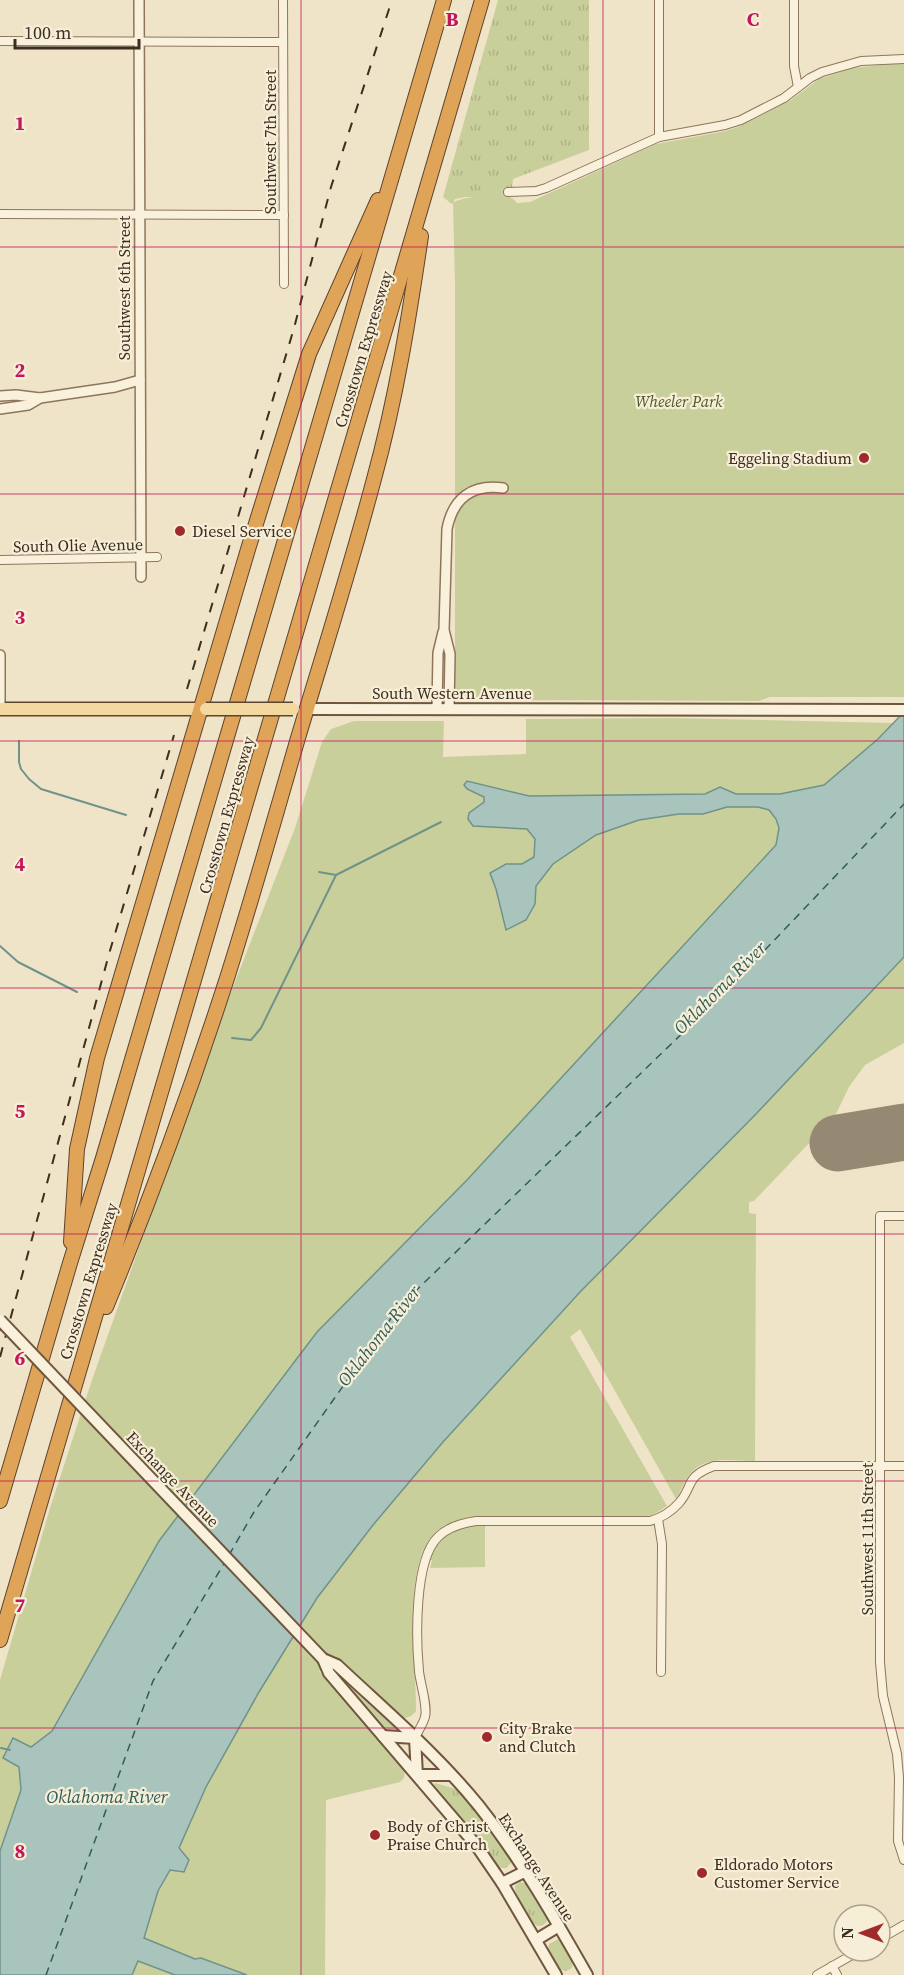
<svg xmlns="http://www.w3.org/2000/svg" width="904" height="1975" viewBox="0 0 904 1975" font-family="'Source Serif 4',serif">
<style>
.grass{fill:url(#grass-tufts)}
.green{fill:#c9cf9b}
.water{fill:#a9c4bc;stroke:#6f938a;stroke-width:1.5}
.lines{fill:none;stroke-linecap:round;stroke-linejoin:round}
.stream{stroke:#6f938a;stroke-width:2}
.ferry{stroke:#2f5d5a;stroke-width:1.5;stroke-dasharray:8 6;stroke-linecap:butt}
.runway{stroke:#968974;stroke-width:57}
.minor-casing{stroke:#8d765c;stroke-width:10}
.tertiary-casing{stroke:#8d765c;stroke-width:12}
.secondary-casing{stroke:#6f573f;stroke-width:14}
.primary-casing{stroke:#5b4430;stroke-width:15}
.motorway-casing{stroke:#5b4430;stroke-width:16}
.minor{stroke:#faf1dc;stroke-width:8}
.tertiary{stroke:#faf1dc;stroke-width:9}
.secondary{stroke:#faf1dc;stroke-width:10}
.primary{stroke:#f3d9a0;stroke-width:12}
.motorway{stroke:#e0a458;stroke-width:14}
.rail{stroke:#3d2e20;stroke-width:2;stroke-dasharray:10 10;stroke-linecap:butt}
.secondary-bridge-casing{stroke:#6f573f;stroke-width:14;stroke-linecap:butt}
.primary-bridge-casing{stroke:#5b4430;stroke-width:15;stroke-linecap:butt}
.secondary-bridge{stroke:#faf1dc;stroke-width:10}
.primary-bridge{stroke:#f3d9a0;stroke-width:12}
.grid{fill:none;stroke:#c2185b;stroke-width:1.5;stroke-opacity:0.55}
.poi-dot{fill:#9e2a2b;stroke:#f7eed8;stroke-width:2}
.labels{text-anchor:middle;stroke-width:4.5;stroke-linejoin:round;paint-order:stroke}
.street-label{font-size:16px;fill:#3d2e20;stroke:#f7eed8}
.park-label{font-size:16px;font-style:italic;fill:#4d5a26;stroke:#f7eed8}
.poi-label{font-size:16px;fill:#3d2e20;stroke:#f7eed8;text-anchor:start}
.water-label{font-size:18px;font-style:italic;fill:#2f5d5a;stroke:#f7eed8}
.grid-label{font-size:20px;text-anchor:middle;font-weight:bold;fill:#c2185b;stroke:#f7eed8;stroke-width:4.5;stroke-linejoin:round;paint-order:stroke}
</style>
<defs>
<pattern id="grass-tufts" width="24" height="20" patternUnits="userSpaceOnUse" patternTransform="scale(1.5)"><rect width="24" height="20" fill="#c9cf9b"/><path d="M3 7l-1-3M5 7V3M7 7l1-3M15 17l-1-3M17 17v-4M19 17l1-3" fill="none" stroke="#aeb285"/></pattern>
</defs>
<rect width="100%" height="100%" fill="#f0e4c8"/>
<!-- grass -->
<g class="grass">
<path d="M498 0H589V150L513 179 511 197H465L455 199 452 204 443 197Z"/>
<path d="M350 1684 398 1731V1734L385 1729 348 1686Z"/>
<path d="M435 1783 456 1789 462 1794 511 1858V1863L506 1868H499L434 1785Z"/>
<path d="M520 1882 528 1884 547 1916V1921C545 1924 543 1926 539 1926 530 1926 514 1894 515 1886Z"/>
<path d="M558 1939C566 1944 574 1959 572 1968L566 1971 559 1969 548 1950 549 1944Z"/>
</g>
<!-- green -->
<g class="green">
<path d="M890 64H904V697H770L759 701 501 700 455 695V284L453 203C460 196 500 194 510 197 514 199 514 200 517 203L530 202 656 144 726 131 740 126 791 100 819 79 853 68Z"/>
<path d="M904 712V1043L865 1065 849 1087 835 1116 754 1201 749 1202V1213L756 1214 755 1461C734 1461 705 1455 690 1474 684 1482 681 1491 676 1499L580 1329 570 1337 667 1506 653 1515 639 1517 485 1516V1567L430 1568 432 1561 423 1550C405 1601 416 1658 416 1711 412 1716 409 1718 402 1718L335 1656 319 1671 405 1771 404 1778 400 1782 326 1800 325 1975H0V1680L50 1508 93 1377 219 1023 295 828 322 742 331 729 354 721H444L443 757 526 754V719L672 718 894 723Z"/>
</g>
<!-- water -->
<path class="water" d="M904 712V957L756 1114 581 1291 443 1442 373 1525 317 1598 259 1692 206 1787 179 1848 189 1860 184 1872 170 1870 158 1891 144 1938 195 1959 201 1958 247 1975H175L138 1961 132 1975H0V1851L21 1790 19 1767 3 1758 13 1738 31 1747 52 1731 159 1541 317 1332 467 1180 776 845 779 828 776 819 769 810 758 807H727L703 814H679L639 820 596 835 553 864 536 886 535 904 526 920 506 930 496 889 490 873 506 864H522L534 857 535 839 527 829 473 826 468 819 469 813 484 802V797L467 789 464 785 467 781 529 796 705 794 720 787 736 794H780L824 785 878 739Z"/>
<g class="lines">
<!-- stream -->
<g class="stream">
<path d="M19 741V762L21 769 29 779 41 789 126 815"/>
<path d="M319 872 336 875 441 822"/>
<path d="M0 946 18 962 77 992"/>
<path d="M232 1038 251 1040 261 1028 336 875"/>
<path d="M1 1748 10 1750"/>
</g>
<!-- ferry -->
<g class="ferry">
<path d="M229 1555 254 1512 399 1307 724 993 904 804"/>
<path d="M46 1975 153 1681 225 1562"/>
</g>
<!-- runway -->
<path class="runway" d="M838 1143 904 1132"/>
<defs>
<g id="minor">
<path d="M283 0 284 284"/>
<path d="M794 0V66L798 87"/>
<path d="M0 41 283 42"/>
<path d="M659 137V0"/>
<path d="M508 192 536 191 546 188 659 137 725 125 741 120 784 98 810 78 822 72 861 61 904 59"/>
<path d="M0 214 284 215"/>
<path d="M0 560 157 557"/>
<path d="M904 1216H880V1662L883 1696 897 1754 899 1777 898 1841 904 1860"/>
<path d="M658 1519 662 1544 661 1672"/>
<path d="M415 1738C418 1731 423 1724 425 1717 428 1706 420 1683 419 1671 416 1639 414 1560 438 1537 448 1527 462 1523 476 1521H650C661 1518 671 1512 679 1503 694 1486 684 1477 714 1466H904"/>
<path d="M880 1939 904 1925"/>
<path d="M832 1966 837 1975"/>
<path d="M817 1975 859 1951"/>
</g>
<g id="tertiary">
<path d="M139 0 141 577"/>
<path d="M0 396 16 395 40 398"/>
<path d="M0 409 28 405 40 398 115 387 140 380"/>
<path d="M0 655V709"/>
<path d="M437 709 438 653 443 632"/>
<path d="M449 709 450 654 444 630 447 529C453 498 472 484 503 488"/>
</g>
<g id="secondary">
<path d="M307 709 904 710"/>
<path d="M323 1659 337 1665C386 1711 437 1754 479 1806 521 1859 554 1917 587 1975"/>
<path d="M323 1659 329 1673 476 1845 502 1883 556 1975"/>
<path d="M383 1736 415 1738"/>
<path d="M415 1738 417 1775"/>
<path d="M417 1775H451"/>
<path d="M502 1883 526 1871"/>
<path d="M536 1940 559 1926"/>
</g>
<path id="primary" d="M0 709H206"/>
<g id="motorway">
<path d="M71 1242 77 1149 97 1058 249 546 309 354 378 200"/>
<path d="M106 1307C151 1198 192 1087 228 975 253 896 275 817 298 738 324 651 351 566 374 479 396 399 409 318 421 236"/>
<path d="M0 1501 70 1263 103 1158 444 0"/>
<path d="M0 1640 482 0"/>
</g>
</defs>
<!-- minor casing -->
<use href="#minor" class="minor-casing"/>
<!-- tertiary casing -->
<use href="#tertiary" class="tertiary-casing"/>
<!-- secondary casing -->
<use href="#secondary" class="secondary-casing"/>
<!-- primary casing -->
<use href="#primary" class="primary-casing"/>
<!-- motorway casing -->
<use href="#motorway" class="motorway-casing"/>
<!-- minor -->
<use href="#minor" class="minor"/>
<!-- tertiary -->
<use href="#tertiary" class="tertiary"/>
<!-- secondary -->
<use href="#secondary" class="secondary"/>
<!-- primary -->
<use href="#primary" class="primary"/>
<!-- motorway -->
<use href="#motorway" class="motorway"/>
<!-- rail -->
<g class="rail">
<path d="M187 689 294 328 331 187 392 0"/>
<path d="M0 1357 109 954 174 735"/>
</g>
<defs>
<path id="secondary-bridge" d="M0 1320 323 1659"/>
<path id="primary-bridge" d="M206 709H293"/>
</defs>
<!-- secondary-bridge casing -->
<use href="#secondary-bridge" class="secondary-bridge-casing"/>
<!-- primary-bridge casing -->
<use href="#primary-bridge" class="primary-bridge-casing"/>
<!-- secondary-bridge -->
<use href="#secondary-bridge" class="secondary-bridge"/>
<!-- primary-bridge -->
<use href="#primary-bridge" class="primary-bridge"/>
</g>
<!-- grid -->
<path class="grid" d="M301 0V1975M603 0V1975M0 247H904M0 494H904M0 741H904M0 988H904M0 1234H904M0 1481H904M0 1728H904"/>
<!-- markers -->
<g class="poi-dot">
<circle cx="864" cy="458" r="6"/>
<circle cx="180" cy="531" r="6"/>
<circle cx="487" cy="1737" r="6"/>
<circle cx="375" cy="1835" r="6"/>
<circle cx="702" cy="1873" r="6"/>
</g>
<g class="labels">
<!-- street labels -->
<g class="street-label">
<text transform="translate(270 142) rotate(-90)" y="6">Southwest 7th Street</text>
<text transform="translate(124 288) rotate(-90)" y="6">Southwest 6th Street</text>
<text transform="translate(363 349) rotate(-73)" y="6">Crosstown Expressway</text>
<text transform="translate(78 545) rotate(-1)" y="6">South Olie Avenue</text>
<text x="452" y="699">South Western Avenue</text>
<text transform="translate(226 815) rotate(-74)" y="6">Crosstown Expressway</text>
<text transform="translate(88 1281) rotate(-73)" y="6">Crosstown Expressway</text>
<text transform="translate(173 1479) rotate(46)" y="6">Exchange Avenue</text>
<text transform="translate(867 1539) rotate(-90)" y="6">Southwest 11th Street</text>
<text transform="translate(537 1867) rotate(57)" y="6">Exchange Avenue</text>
</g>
<!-- park labels -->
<g class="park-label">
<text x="679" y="407">Wheeler Park</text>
</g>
<!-- poi labels -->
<g class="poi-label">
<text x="852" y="464" text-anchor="end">Eggeling Stadium</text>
<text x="192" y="537">Diesel Service</text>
<text x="499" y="1734">City Brake<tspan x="499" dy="18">and Clutch</tspan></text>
<text x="387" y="1832">Body of Christ<tspan x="387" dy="18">Praise Church</tspan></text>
<text x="714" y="1870">Eldorado Motors<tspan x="714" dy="18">Customer Service</tspan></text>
</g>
<!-- water labels -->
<g class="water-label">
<text transform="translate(720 988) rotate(-45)" y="6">Oklahoma River</text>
<text transform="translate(379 1336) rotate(-52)" y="6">Oklahoma River</text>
<text x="107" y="1803">Oklahoma River</text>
</g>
</g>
<g class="grid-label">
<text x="452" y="26">B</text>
<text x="753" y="26">C</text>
<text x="20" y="130">1</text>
<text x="20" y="377">2</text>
<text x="20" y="624">3</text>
<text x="20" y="871">4</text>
<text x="20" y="1118">5</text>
<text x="20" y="1365">6</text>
<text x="20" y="1612">7</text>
<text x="20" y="1858">8</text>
</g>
<!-- north arrow -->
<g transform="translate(862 1933) rotate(270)"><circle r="28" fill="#f7eed8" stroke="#ada18e" stroke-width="1.5"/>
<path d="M0-4.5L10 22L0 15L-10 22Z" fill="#9e2a2b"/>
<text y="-9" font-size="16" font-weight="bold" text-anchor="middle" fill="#3d2e20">N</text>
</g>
<!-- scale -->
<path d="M15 39v9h124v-9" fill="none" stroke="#3d2e20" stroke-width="3"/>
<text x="24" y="39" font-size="18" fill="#3d2e20" stroke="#f7eed8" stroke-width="4.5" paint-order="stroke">100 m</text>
</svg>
